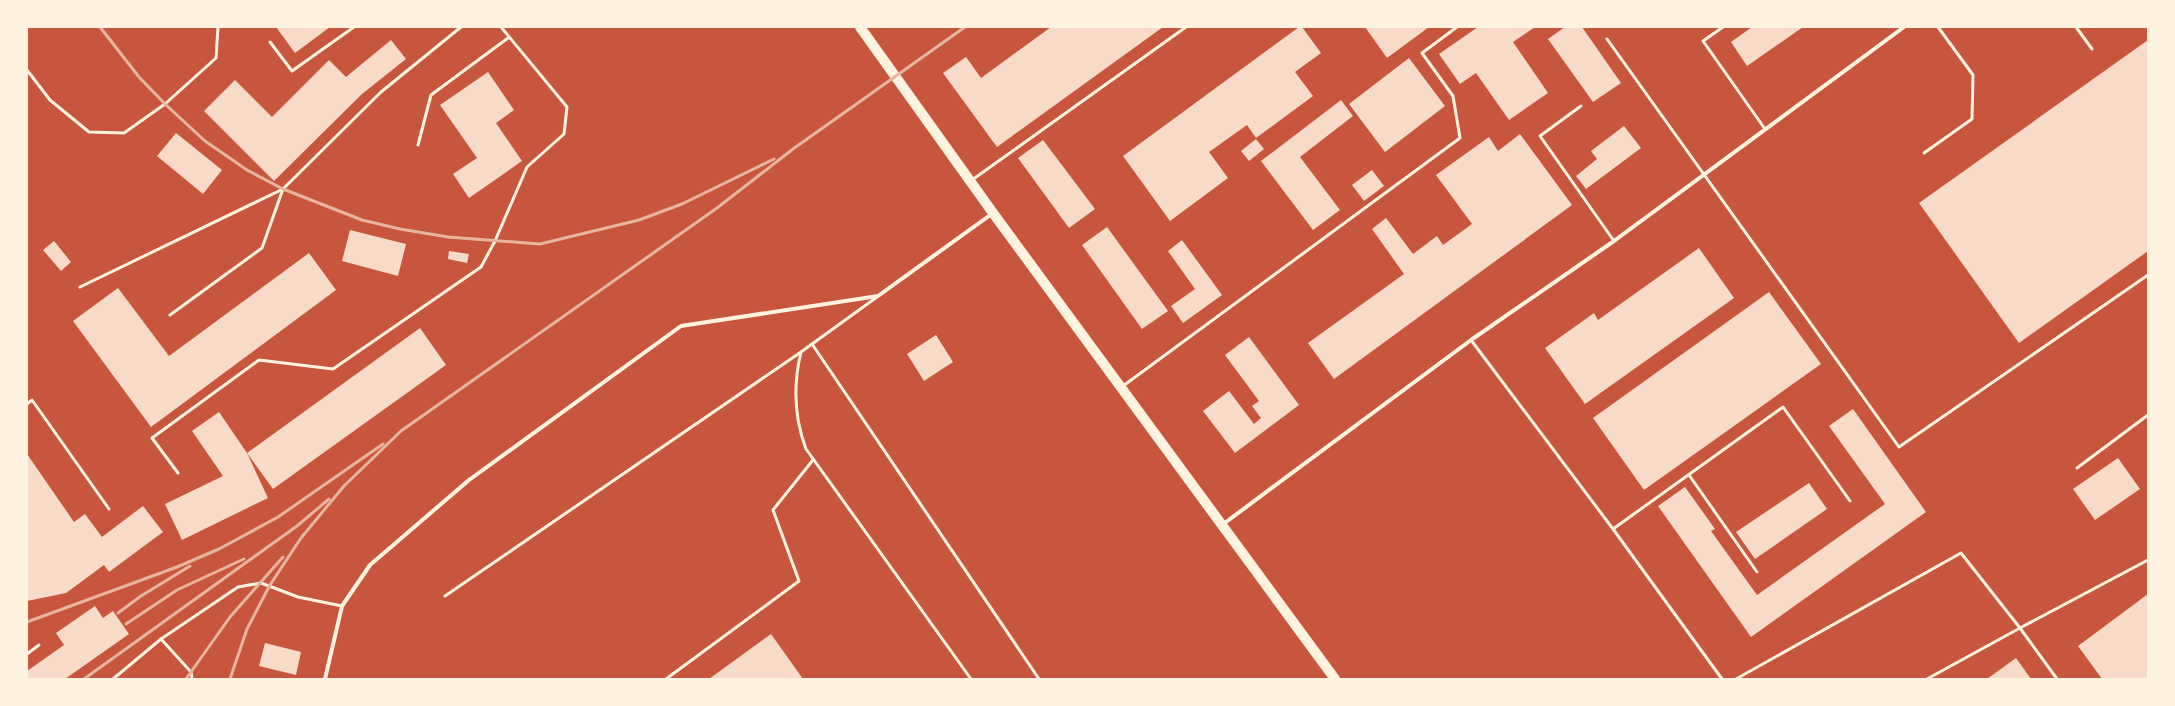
<svg xmlns="http://www.w3.org/2000/svg" width="2175" height="706" viewBox="0 0 2175 706" font-family="'Alegreya Sans',sans-serif">
<style>
.building{fill:#f7dbc8}
.lines{fill:none;stroke-linecap:round;stroke-linejoin:round}
.service{stroke:#fff3e0;stroke-width:3}
.minor{stroke:#fff3e0;stroke-width:4}
.primary{stroke:#fff3e0;stroke-width:10}
.rail{stroke:#e9b49f;stroke-width:3}
</style>
<rect width="100%" height="100%" fill="#c8553d"/>
<!-- building -->
<g class="building">
<path d="M276 27H330L295 53Z"/>
<path d="M1051 27H1163L997 147 943 73 966 57 981 78Z"/>
<path d="M1299 27H1302L1321 53 1295 72 1313 96 1256 138 1247 125 1209 152 1228 178 1170 221 1123 156Z"/>
<path d="M1365 27H1429L1387 58Z"/>
<path d="M1478 27H1535L1513 42 1548 93 1509 120 1476 73 1460 84 1439 54Z"/>
<path d="M1565 27H1582L1621 83 1593 102 1548 39Z"/>
<path d="M1752 27H1803L1747 66 1731 42Z"/>
<path d="M391 40 406 59 362 94 274 181 204 111 235 80 272 117 329 60 346 77Z"/>
<path d="M2148 40V251L2019 343 1919 203Z"/>
<path d="M1409 58 1445 106 1385 152 1349 104Z"/>
<path d="M488 72 514 110 496 123 522 161 469 198 453 174 477 158 440 105Z"/>
<path d="M1341 100 1353 116 1300 157 1340 210 1313 230 1261 161Z"/>
<path d="M1624 126 1641 148 1586 189 1576 176 1597 159 1591 151Z"/>
<path d="M176 133 222 170 203 194 157 156Z"/>
<path d="M1520 134 1572 205 1334 379 1308 343 1404 274 1372 229 1386 218 1413 254 1437 236 1443 245 1472 224 1436 175 1489 137 1498 151Z"/>
<path d="M1256 139 1264 149 1249 161 1241 151Z"/>
<path d="M1043 140 1095 209 1069 228 1018 158Z"/>
<path d="M1372 170 1384 186 1364 201 1352 185Z"/>
<path d="M1107 227 1168 311 1142 329 1082 245Z"/>
<path d="M350 230 406 244 398 276 342 261Z"/>
<path d="M1182 240 1222 295 1183 323 1171 306 1195 289 1168 251Z"/>
<path d="M54 241 71 262 61 271 43 250Z"/>
<path d="M1699 248 1734 298 1585 404 1545 348 1594 313 1598 320Z"/>
<path d="M449 251 469 254 467 263 448 259Z"/>
<path d="M309 253 336 290 151 427 73 321 118 288 169 356Z"/>
<path d="M1769 292 1821 364 1644 490 1593 418Z"/>
<path d="M420 328 446 365 273 489 247 453Z"/>
<path d="M936 335 953 362 924 381 907 354Z"/>
<path d="M1249 337 1299 405 1235 453 1203 411 1229 391 1254 424 1261 418 1252 406 1259 401 1225 355Z"/>
<path d="M1853 409 1926 512 1751 637 1658 506 1685 487 1715 529 1711 531 1757 595 1885 504 1829 426Z"/>
<path d="M219 412 247 453 268 498 182 540 165 504 223 476 192 431Z"/>
<path d="M27 454 74 522 85 514 102 537 143 506 163 532 109 572 104 565 66 593 27 601Z"/>
<path d="M2118 458 2140 489 2095 520 2073 489Z"/>
<path d="M1809 483 1827 509 1755 559 1736 532Z"/>
<path d="M2148 594V679H2102L2078 646Z"/>
<path d="M95 606 103 618 113 611 129 634 65 679H27V671L64 645 56 633Z"/>
<path d="M771 634 803 679H709Z"/>
<path d="M265 643 301 652 296 675 259 666Z"/>
<path d="M2016 658 2031 679H1987Z"/>
</g>
<g class="lines">
<!-- service -->
<g class="service">
<path d="M1723 27 1703 41 1765 129"/>
<path d="M2076 27 2092 49"/>
<path d="M1607 39 1899 447 2148 275"/>
<path d="M270 42 292 71 354 27"/>
<path d="M27 70 50 100 89 132 124 133 165 104 216 58 218 27"/>
<path d="M1581 106 1540 136 1614 241"/>
<path d="M418 145 431 95 508 38"/>
<path d="M1924 153 1972 119 1973 75 1938 27"/>
<path d="M972 180 1186 27"/>
<path d="M80 287 283 189 381 92 461 27"/>
<path d="M170 315 262 248 283 189"/>
<path d="M1471 340 1613 529 1722 679"/>
<path d="M812 344 1039 679"/>
<path d="M801 352C793 385 794 417 806 449L971 679"/>
<path d="M1123 386 1460 138 1453 96 1422 53 1457 27"/>
<path d="M27 404 32 400 109 509"/>
<path d="M2077 468 2148 415"/>
<path d="M178 473 152 438 259 360 333 369 481 267 495 241 527 167 564 134 567 107 501 27"/>
<path d="M1689 475 1757 572"/>
<path d="M1613 529 1783 407 1850 501"/>
<path d="M445 596 801 352 877 297"/>
<path d="M161 639 191 672 192 679"/>
<path d="M27 654 39 645"/>
<path d="M113 679 161 639 238 587 261 583 298 597 342 606"/>
<path d="M666 679 799 581 773 510 813 460"/>
<path d="M1736 679 1961 553 2020 628 1927 679"/>
<path d="M2057 679 2020 628 2148 560"/>
</g>
<!-- minor -->
<g class="minor">
<path d="M1222 525 1471 340 1614 241 1904 27"/>
<path d="M325 679 342 606 370 565 469 480 681 326 878 296 993 213"/>
</g>
<!-- primary -->
<path class="primary" d="M860 27 993 213 1335 679"/>
<!-- rail -->
<g class="rail">
<path d="M100 27 139 77 165 104 205 141 247 170 283 189 362 220 400 229 448 237 540 244 639 220 682 204 774 159"/>
<path d="M118 613 141 596 190 566"/>
<path d="M27 622 177 567 219 549 278 517 383 444"/>
<path d="M126 624 177 590 244 559"/>
<path d="M84 679 297 526 329 499"/>
<path d="M186 679 230 617 283 557"/>
<path d="M230 679 247 629 270 585 301 538 344 486 401 431 717 208 793 149 965 27"/>
</g>
</g>
<!-- border -->
<rect width="2175" height="706" fill="none" stroke="#fff3e0" stroke-width="56"/>
</svg>
